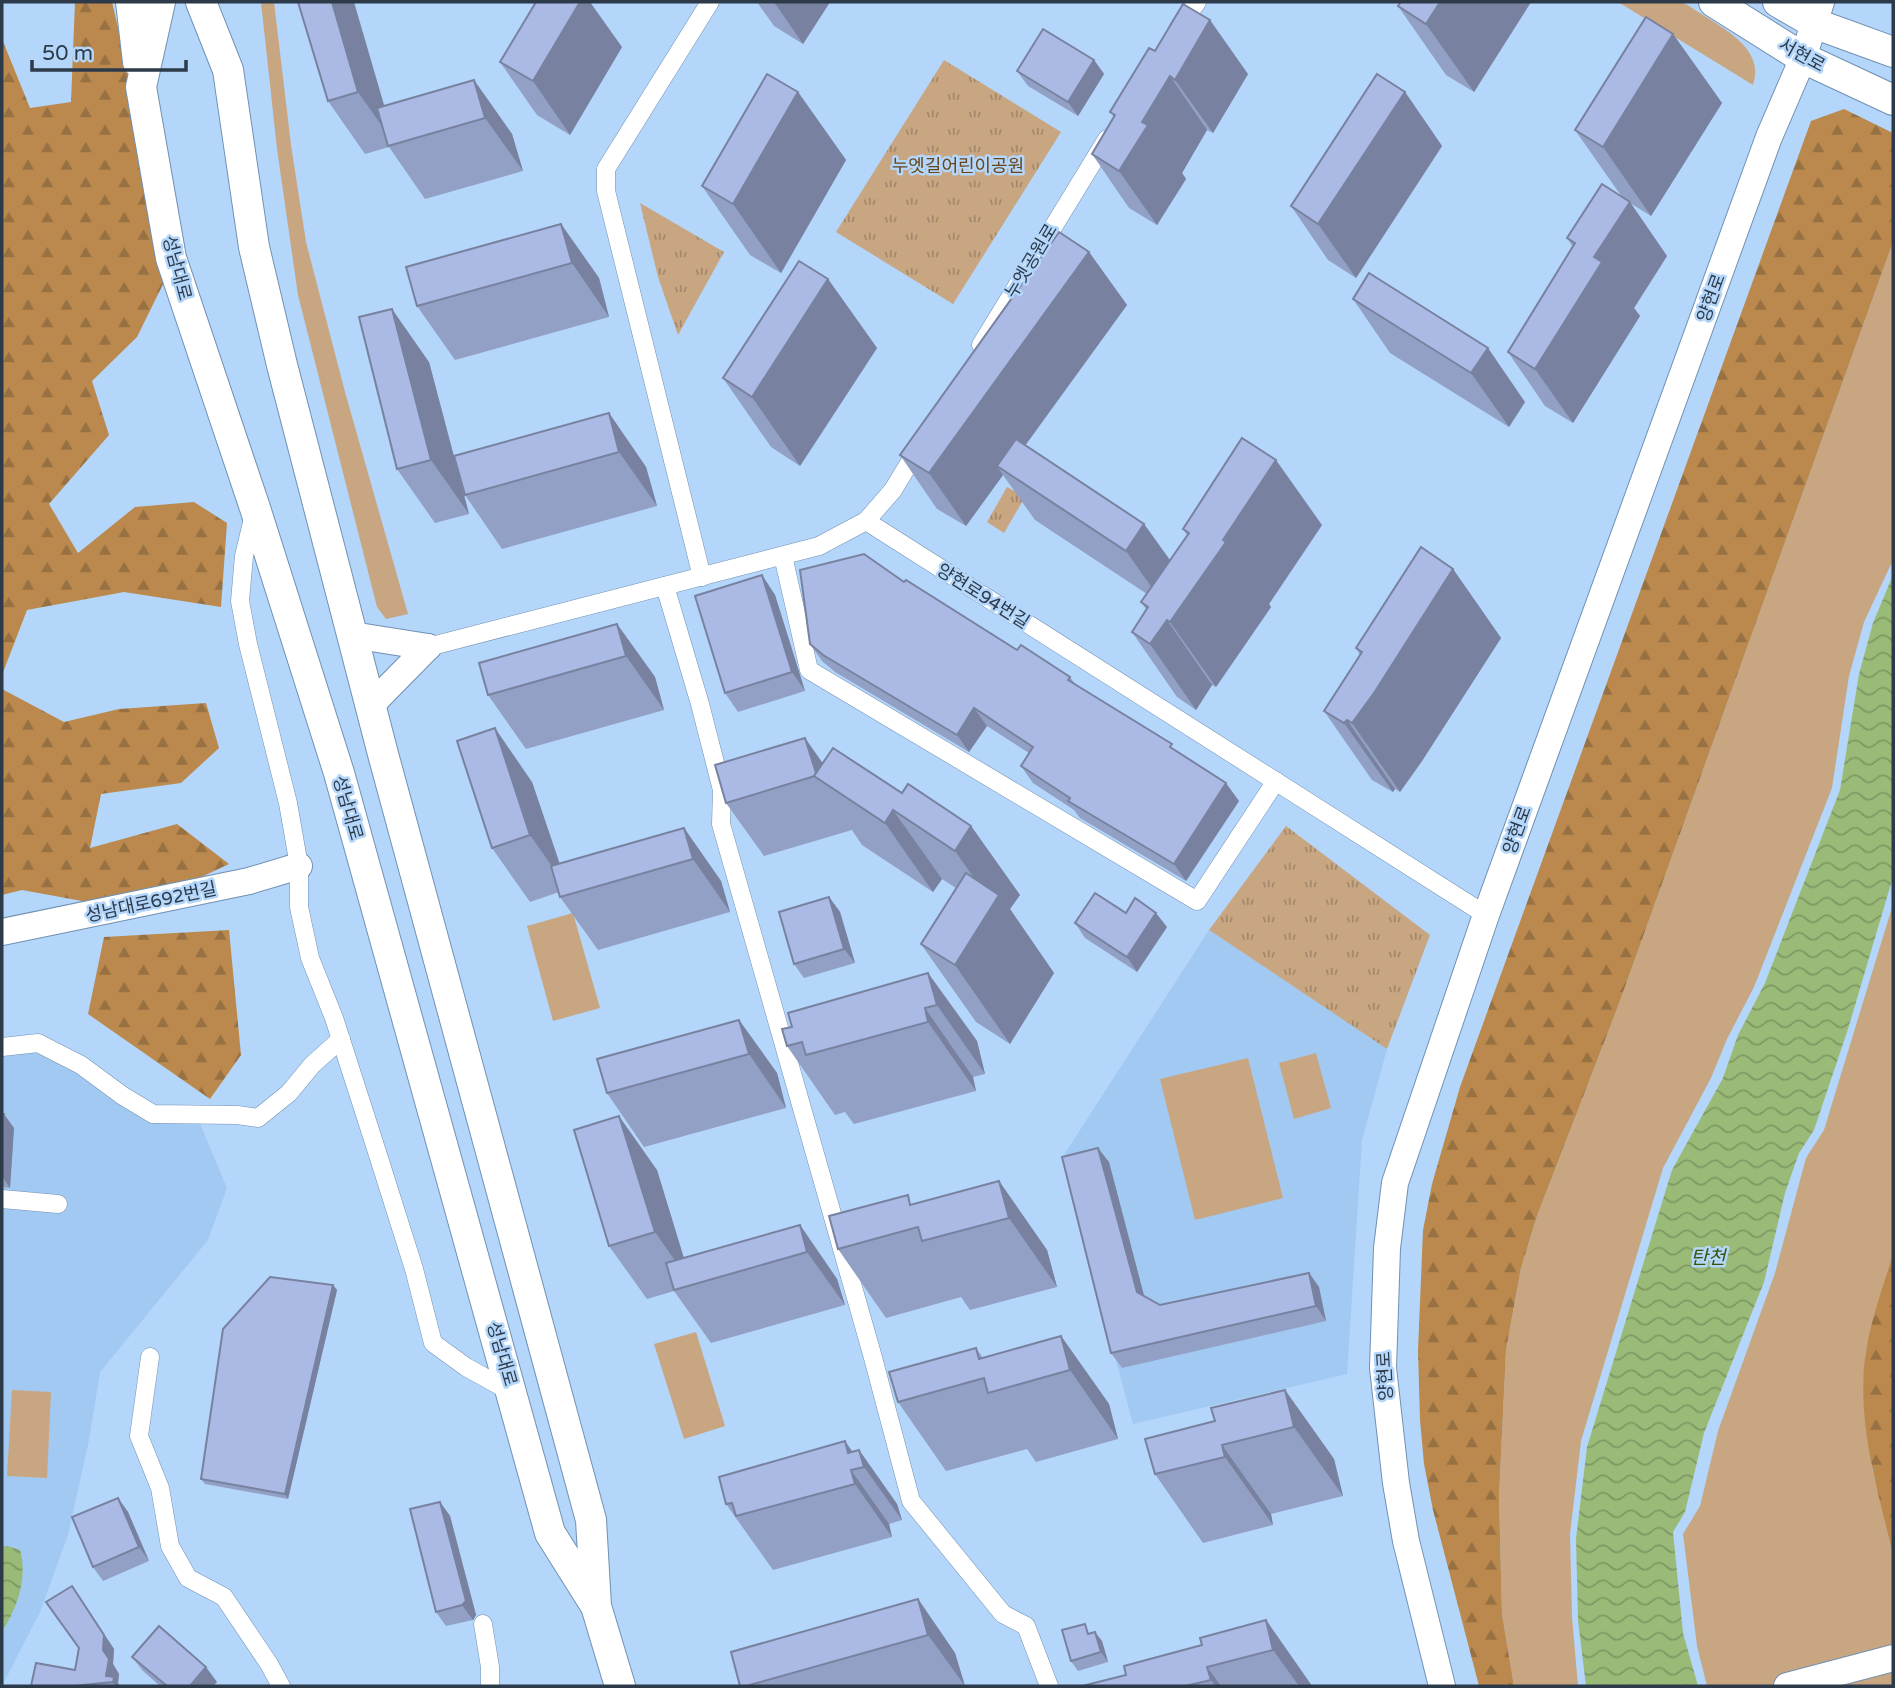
<svg xmlns="http://www.w3.org/2000/svg" width="1895" height="1688" viewBox="0 0 1895 1688" font-family="'Varela Round','Noto Sans KR',sans-serif">
<style>
.built{fill:#a2c9f2}
.green{fill:#c8a681}
.forest{fill:url(#forest-firs)}
.park{fill:url(#park-tufts)}
.water{fill:url(#water-waves)}
.lines{fill:none;stroke-linecap:round;stroke-linejoin:round}
.street-casing{stroke:#7191b3;stroke-width:19}
.secondary-casing{stroke:#7191b3;stroke-width:28}
.primary-casing{stroke:#7191b3;stroke-width:32}
.street{stroke:#fff;stroke-width:18}
.secondary{stroke:#fff;stroke-width:26}
.primary{stroke:#fff;stroke-width:30}
.wall{fill:#93a0c5}
.shaded-wall{fill:#7882a0}
.building{fill:#abbae5;stroke:#7882a0;stroke-width:2}
.labels{text-anchor:middle;stroke-width:5;stroke-linejoin:round;paint-order:stroke}
.street-label{font-size:18px;fill:#2c3a49;stroke:#b3d6fa}
.park-label{font-size:18px;fill:#694517;stroke:#b3d6fa}
.water-label{font-size:19px;font-style:italic;fill:#375307;stroke:#b3d6fa}
</style>
<defs>
<pattern id="forest-firs" width="22" height="20" patternUnits="userSpaceOnUse" patternTransform="scale(1.75)"><rect width="22" height="20" fill="#bb894d"/><path d="M5 1l3.5 6h-7zM16 11l3.5 6h-7z" fill="#987142"/></pattern>
<pattern id="park-tufts" width="24" height="20" patternUnits="userSpaceOnUse" patternTransform="scale(1.75)"><rect width="24" height="20" fill="#c8a681"/><path d="M3 7l-1-3M5 7V3M7 7l1-3M15 17l-1-3M17 17v-4M19 17l1-3" fill="none" stroke="#a3886c"/></pattern>
<pattern id="water-waves" width="16" height="10" patternUnits="userSpaceOnUse" patternTransform="scale(1.75)"><rect width="16" height="10" fill="#9abb77"/><path d="M0 5q4-4 8 0t8 0" fill="none" stroke="#7e9964"/></pattern>
</defs>
<rect width="100%" height="100%" fill="#b3d6fa"/>
<!-- built -->
<g class="built">
<path d="M1209 930 1387 1049 1362 1140 1347 1374 1133 1424 1062 1158Z"/>
<path d="M38 1052 79 1072 144 1117 198 1119 227 1188 208 1240 100 1372 89 1440 68 1535 40 1612 2 1686V1054Z"/>
</g>
<!-- green -->
<g class="green">
<path d="M261 2H274L291 145 306 242 345 392 408 614 386 619 377 607 298 295 277 149Z"/>
<path d="M1618 2C1638 2 1660 0 1679 2 1687 3 1696 11 1703 15 1728 31 1765 51 1753 85Z"/>
<path d="M1893 242V560L1864 622 1849 676 1832 788 1754 987 1727 1039 1711 1078 1663 1168 1581 1441 1570 1534 1572 1617 1578 1686H1514L1502 1614 1499 1497 1506 1350 1521 1268 1537 1216 1617 1009Z"/>
<path d="M1893 904V1253L1866 1349 1863 1385 1872 1468 1893 1556V1686H1707L1697 1646 1683 1534 1700 1506 1718 1431 1775 1273 1806 1158 1824 1130Z"/>
<path d="M573 913 600 1008 553 1021 527 926Z"/>
<path d="M1316 1053 1331 1108 1294 1119 1279 1063Z"/>
<path d="M1248 1058 1283 1198 1195 1220 1160 1079Z"/>
<path d="M696 1332 725 1426 684 1439 654 1344Z"/>
<path d="M12 1390 51 1392 47 1478 7 1476Z"/>
</g>
<!-- forest -->
<g class="forest">
<path d="M75 2H112L150 164 168 274 137 337 92 381 109 435 49 504 78 553 135 507 194 502 227 523 221 607 124 592 27 610 2 675V39L30 108 71 102Z"/>
<path d="M1844 109 1893 133V242L1617 1009 1537 1216 1521 1268 1506 1350 1499 1497 1502 1614 1514 1686H1479L1433 1510 1424 1464 1420 1420 1418 1351 1423 1230 1432 1184 1460 1087 1811 121Z"/>
<path d="M2 689 64 722 119 709 206 703 219 748 181 783 101 794 90 848 177 824 229 864 131 910 22 890 2 895Z"/>
<path d="M229 930 241 1055 210 1099 88 1014 104 937Z"/>
<path d="M1893 1253V1556C1878 1490 1855 1420 1866 1351 1871 1319 1884 1285 1893 1253Z"/>
</g>
<!-- park -->
<g class="park">
<path d="M944 60 1061 132 953 304 836 232Z"/>
<path d="M640 203 724 252 678 335 658 277Z"/>
<path d="M1007 487 1025 497 1004 533 987 522Z"/>
<path d="M1286 826 1430 935 1387 1049 1209 930Z"/>
</g>
<!-- water -->
<g class="water">
<path d="M1893 575V877L1848 1029 1814 1130 1799 1153 1785 1193 1764 1282 1704 1433 1685 1512 1673 1532 1683 1633 1698 1686H1586L1578 1620 1576 1539 1587 1447 1672 1170 1723 1078 1738 1035 1765 983 1840 790 1859 674 1873 623Z"/>
<path d="M7 1546 20 1550C28 1577 17 1609 2 1631V1547Z"/>
</g>
<g class="lines">
<defs>
<g id="street">
<path d="M1179 27 1197 2"/>
<path d="M981 345 1107 139"/>
<path d="M254 514 244 556 240 601 248 644 288 803 299 866V907L310 958 334 1018 378 1155 414 1269 433 1343 466 1367 513 1393"/>
<path d="M866 521 893 490 919 447"/>
<path d="M783 556 809 670 1197 901 1276 781"/>
<path d="M702 577 606 191V169L710 2"/>
<path d="M665 586 700 704 722 790 721 824 872 1354 911 1501 1003 1614 1026 1626 1049 1686"/>
<path d="M428 647 819 546 866 521 1486 915"/>
<path d="M2 1047 38 1043 81 1065 123 1096 153 1114 237 1115 258 1118 289 1093 312 1065 341 1039"/>
<path d="M2 1199 58 1204"/>
<path d="M150 1357 139 1436 160 1488 170 1546 188 1578 224 1597 269 1664 281 1686"/>
<path d="M483 1624 490 1667V1686"/>
</g>
<g id="secondary">
<path d="M352 635 428 647"/>
<path d="M371 705 428 647"/>
<path d="M2 932 249 881 299 866"/>
<path d="M1442 1686 1406 1541 1396 1483 1383 1368 1387 1248 1395 1183 1486 915 1769 137 1803 58 1821 2"/>
<path d="M1787 1686 1893 1658"/>
</g>
<g id="primary">
<path d="M131 2 138 62"/>
<path d="M160 2 141 87 171 258 255 508 339 773 550 1533 594 1603"/>
<path d="M201 2 228 70 254 247 282 365 383 754 591 1520 596 1606 620 1686"/>
<path d="M1714 2 1803 58 1893 100"/>
<path d="M1778 2 1816 24 1893 52"/>
</g>
</defs>
<!-- street casing -->
<use href="#street" class="street-casing"/>
<!-- secondary casing -->
<use href="#secondary" class="secondary-casing"/>
<!-- primary casing -->
<use href="#primary" class="primary-casing"/>
<!-- street -->
<use href="#street" class="street"/>
<!-- secondary -->
<use href="#secondary" class="secondary"/>
<!-- primary -->
<use href="#primary" class="primary"/>
</g>
<!-- wall -->
<g class="wall">
<path d="M298 2 384 106 474 80 512 134 523 171 425 199 389 147 365 154 328 101Z"/>
<path d="M757 2H830L803 44 774 26Z"/>
<path d="M1531 2 1474 92 1446 75 1398 6Z"/>
<path d="M1673 34 1722 103 1651 216 1630 203 1667 256 1634 308 1640 316 1573 423 1545 406 1508 352 1573 247 1567 238 1622 197 1575 130Z"/>
<path d="M622 47 570 135 537 115 500 62Z"/>
<path d="M1155 51 1248 74 1213 133 1207 130 1182 173 1186 179 1157 225 1129 208 1092 154 1114 117 1110 112Z"/>
<path d="M1094 60 1104 74 1078 116 1028 86 1017 71Z"/>
<path d="M798 92 846 160 781 273 750 255 702 186Z"/>
<path d="M1405 92 1442 146 1356 278 1328 260 1291 206Z"/>
<path d="M561 224 599 278 609 317 455 360 417 306Z"/>
<path d="M1089 252 1127 305 1025 445 1144 524 1170 560 1187 535 1183 529 1322 525 1269 604 1271 607 1216 687 1212 685 1196 710 1177 697 1132 632 1146 609 1141 602 1147 594 1035 520 1003 475 966 526 937 509 900 455Z"/>
<path d="M828 279 877 348 800 466 771 447 723 378Z"/>
<path d="M1353 299 1525 402 1509 427 1390 353Z"/>
<path d="M429 362 454 456 609 413 646 467 657 506 502 549 465 495 454 457 469 514 435 523 397 469Z"/>
<path d="M1453 569 1501 638 1422 761 1400 792 1395 789 1393 792 1372 780 1324 711 1360 655 1356 648Z"/>
<path d="M762 575 775 595 805 691 738 712 725 693Z"/>
<path d="M904 582 1017 650 1070 677 1075 684 1177 752 1239 801 1186 881 1080 818 1074 810 1033 783 1021 766 1029 753 987 726 969 752 835 672 822 661 810 644Z"/>
<path d="M617 624 655 677 664 710 526 749 488 695Z"/>
<path d="M805 738 822 763 902 793 971 826 1020 895 1010 909 1054 973 1010 1044 976 1022 921 944 956 888 942 879 933 892 862 845 852 830 764 856 726 803Z"/>
<path d="M532 782 560 864 684 828 721 881 730 912 598 950 560 897 559 892 530 902 492 848Z"/>
<path d="M829 897 840 912 855 963 804 978 794 964Z"/>
<path d="M1126 913 1167 927 1137 972 1085 938 1075 923Z"/>
<path d="M928 973 977 1041 985 1074 973 1077 976 1091 854 1124 845 1112 835 1115 787 1046 792 1027Z"/>
<path d="M739 1020 777 1073 786 1108 644 1147 607 1093Z"/>
<path d="M2 1114 14 1128 10 1188 2 1187Z"/>
<path d="M1109 1162 1144 1296 1160 1305 1309 1273 1319 1287 1326 1321 1122 1368 1111 1353Z"/>
<path d="M657 1170 684 1258 800 1225 837 1279 845 1305 711 1343 674 1291 647 1299 609 1246Z"/>
<path d="M999 1181 1047 1250 1057 1287 970 1310 961 1297 886 1318 838 1249Z"/>
<path d="M333 1285 337 1290 288 1499 205 1484 201 1479Z"/>
<path d="M1061 1336 1109 1404 1118 1439 1036 1462 1027 1449 946 1471 898 1402 976 1348 983 1358Z"/>
<path d="M1285 1390 1334 1459 1343 1496 1271 1514 1273 1525 1203 1543 1155 1474 1215 1421Z"/>
<path d="M859 1450 897 1504 902 1520 889 1524 892 1537 773 1570 726 1504Z"/>
<path d="M118 1498 128 1512 149 1561 103 1581 93 1567Z"/>
<path d="M440 1502 450 1516 476 1615 473 1620 446 1626 436 1612Z"/>
<path d="M918 1599 955 1653 965 1686H740Z"/>
<path d="M82 1601 114 1649 113 1664 119 1674 118 1683 120 1686H31L75 1670 78 1648Z"/>
<path d="M1266 1620 1312 1686H1082L1126 1675Z"/>
<path d="M1091 1633 1102 1641 1108 1662 1078 1671 1071 1661Z"/>
<path d="M132 1657 217 1682 213 1686H160L143 1671Z"/>
</g>
<!-- shaded-wall -->
<g class="shaded-wall">
<path d="M332 2H354L396 146 358 92Z"/>
<path d="M580 2H590L622 47 570 135 533 81Z"/>
<path d="M774 2H830L803 44Z"/>
<path d="M1440 2H1531L1474 92 1426 24Z"/>
<path d="M1210 20 1248 74 1213 133 1175 80Z"/>
<path d="M1673 34 1722 103 1651 216 1603 147Z"/>
<path d="M1094 60 1104 74 1078 116 1068 102Z"/>
<path d="M1170 76 1207 130 1182 173 1186 179 1157 225 1119 171 1142 122Z"/>
<path d="M474 80 512 134 523 171 485 118Z"/>
<path d="M798 92 846 160 781 273 733 204Z"/>
<path d="M1405 92 1442 146 1356 278 1318 224Z"/>
<path d="M1630 202 1667 256 1634 308 1640 316 1573 423 1535 369 1594 257Z"/>
<path d="M561 224 599 278 609 317 572 263Z"/>
<path d="M1089 252 1127 305 1006 472 997 466 1003 475 966 526 929 473Z"/>
<path d="M828 279 877 348 800 466 752 397Z"/>
<path d="M392 309 429 362 469 514 431 460Z"/>
<path d="M1488 348 1525 402 1509 427 1471 373Z"/>
<path d="M609 413 646 467 657 506 619 452Z"/>
<path d="M1276 460 1322 525 1269 604 1271 607 1216 687 1170 622 1223 540Z"/>
<path d="M1144 524 1182 577 1164 605 1126 551Z"/>
<path d="M1453 569 1501 638 1422 761 1400 792 1352 723Z"/>
<path d="M762 575 775 595 805 691 792 672Z"/>
<path d="M1167 620 1212 685 1196 710 1150 644Z"/>
<path d="M617 624 655 677 664 710 626 656Z"/>
<path d="M974 708 987 726 969 752 957 735Z"/>
<path d="M1347 720 1395 789 1393 792 1344 723Z"/>
<path d="M495 728 532 782 568 889 530 835Z"/>
<path d="M805 738 843 792 816 776Z"/>
<path d="M1226 783 1239 801 1186 881 1174 864Z"/>
<path d="M893 810 942 879 933 892 885 823Z"/>
<path d="M971 826 1020 895 1010 909 1054 973 1010 1044 955 965 993 905 955 851Z"/>
<path d="M684 828 721 881 730 912 693 859Z"/>
<path d="M829 897 840 912 855 963 844 949Z"/>
<path d="M1156 913 1167 927 1137 972 1127 957Z"/>
<path d="M928 973 977 1041 985 1074 937 1005Z"/>
<path d="M925 1008 973 1077 976 1091 928 1022Z"/>
<path d="M739 1020 777 1073 786 1108 749 1054Z"/>
<path d="M4 1114 14 1128 10 1188 2 1176V1145Z"/>
<path d="M619 1116 657 1170 692 1285 655 1232Z"/>
<path d="M1098 1148 1109 1162 1147 1307 1137 1292Z"/>
<path d="M999 1181 1047 1250 1057 1287 1009 1218Z"/>
<path d="M800 1225 837 1279 845 1305 807 1252Z"/>
<path d="M1309 1273 1319 1287 1326 1321 1316 1306Z"/>
<path d="M333 1285 337 1290 288 1499 285 1494Z"/>
<path d="M1061 1336 1109 1404 1118 1439 1070 1370Z"/>
<path d="M1285 1390 1334 1459 1343 1496 1294 1427Z"/>
<path d="M845 1441 863 1467 848 1453Z"/>
<path d="M1222 1445 1271 1514 1273 1525 1225 1457Z"/>
<path d="M859 1450 897 1504 902 1520 864 1467Z"/>
<path d="M851 1470 889 1524 892 1537 855 1484Z"/>
<path d="M118 1498 128 1512 149 1561 139 1547Z"/>
<path d="M440 1502 450 1516 476 1615 473 1620 462 1605Z"/>
<path d="M918 1599 955 1653 965 1686 928 1635Z"/>
<path d="M82 1601 114 1649 113 1664 119 1674 118 1683 120 1686H116L106 1676 103 1650Z"/>
<path d="M1266 1620 1312 1686H1299L1273 1650Z"/>
<path d="M1095 1632 1102 1641 1108 1662 1101 1652Z"/>
<path d="M206 1667 217 1682 213 1686H190Z"/>
<path d="M1207 1667 1221 1686H1215L1211 1680Z"/>
</g>
<!-- building -->
<g class="building">
<path d="M298 2H332L358 92 328 101Z"/>
<path d="M536 2H580L533 81 500 62Z"/>
<path d="M1401 2H1440L1426 24 1398 6Z"/>
<path d="M1183 4 1210 20 1175 80 1170 76 1142 122 1148 125 1119 171 1092 154 1115 115 1110 112 1149 48 1155 51Z"/>
<path d="M1646 17 1673 34 1603 147 1575 130Z"/>
<path d="M1043 29 1094 60 1068 102 1017 71Z"/>
<path d="M767 74 798 92 733 204 702 186Z"/>
<path d="M1377 74 1405 92 1318 224 1291 206Z"/>
<path d="M474 80 485 118 388 146 377 108Z"/>
<path d="M1602 184 1630 202 1594 257 1602 262 1535 369 1508 352 1575 243 1567 238Z"/>
<path d="M561 224 572 263 417 306 406 267Z"/>
<path d="M1059 232 1089 252 929 473 900 455Z"/>
<path d="M799 261 828 279 752 397 723 378Z"/>
<path d="M1369 273 1488 348 1471 373 1353 299Z"/>
<path d="M392 309 431 460 397 469 359 317Z"/>
<path d="M609 413 619 452 465 495 454 456Z"/>
<path d="M1242 438 1276 460 1223 540 1226 542 1170 622 1167 620 1150 644 1132 632 1148 607 1141 602 1189 533 1183 529Z"/>
<path d="M1016 439 1144 524 1126 551 997 466Z"/>
<path d="M1421 547 1453 569 1374 693 1352 723 1347 720 1344 723 1324 711 1362 652 1356 648Z"/>
<path d="M864 554 904 582 906 580 1017 650 1021 645 1070 677 1068 680 1172 744 1170 747 1226 783 1174 864 1068 801 1070 798 1021 766 1033 747 974 708 957 735 823 655 810 644 800 570Z"/>
<path d="M762 575 792 672 725 693 695 596Z"/>
<path d="M617 624 626 656 488 695 479 663Z"/>
<path d="M495 728 530 835 492 848 457 741Z"/>
<path d="M805 738 816 773 814 776H815L726 803 715 765Z"/>
<path d="M833 748 902 793 908 784 971 826 955 851 893 810 885 823 814 776Z"/>
<path d="M684 828 693 859 560 897 551 866Z"/>
<path d="M966 873 999 895 955 965 921 944Z"/>
<path d="M1095 893 1126 913 1135 898 1156 913 1127 957 1075 923Z"/>
<path d="M829 897 844 949 794 964 779 912Z"/>
<path d="M928 973 937 1005 925 1008 928 1022 806 1055 802 1042 787 1046 782 1029 792 1027 788 1013Z"/>
<path d="M739 1020 749 1054 607 1093 597 1059Z"/>
<path d="M2 1114H4L2 1145Z"/>
<path d="M619 1116 655 1232 609 1246 574 1130Z"/>
<path d="M1098 1148 1137 1292 1160 1305 1309 1273 1316 1306 1111 1353 1062 1157Z"/>
<path d="M999 1181 1009 1218 922 1241 918 1227 838 1249 829 1216 908 1195 910 1205Z"/>
<path d="M800 1225 807 1252 674 1290 666 1263Z"/>
<path d="M270 1277 333 1285 285 1494 201 1479 223 1329Z"/>
<path d="M1061 1336 1070 1370 988 1393 984 1378 898 1402 889 1372 976 1348 979 1359Z"/>
<path d="M1285 1390 1294 1427 1222 1445 1225 1457 1155 1474 1145 1439 1215 1421 1211 1408Z"/>
<path d="M845 1441 848 1453 859 1450 864 1467 851 1470 855 1484 736 1516 732 1503 726 1504 719 1477Z"/>
<path d="M118 1498 139 1547 93 1567 72 1517Z"/>
<path d="M440 1502 466 1601 462 1605 436 1612 410 1509Z"/>
<path d="M72 1586 104 1635 103 1650 109 1659 106 1676 114 1677 113 1682 73 1686H31L36 1663 75 1670 79 1648 46 1602Z"/>
<path d="M918 1599 928 1635 746 1686H740L731 1652Z"/>
<path d="M1266 1620 1273 1650 1207 1667 1211 1680 1185 1686H1082L1126 1675 1124 1666 1202 1645 1200 1638Z"/>
<path d="M1085 1624 1088 1634 1095 1632 1101 1652 1071 1661 1062 1630Z"/>
<path d="M159 1626 206 1667 190 1686H167L132 1657Z"/>
</g>
<g class="labels">
<!-- street labels -->
<g class="street-label">
<text transform="translate(1802 55) rotate(29)" y="6">서현로</text>
<text transform="translate(1031 261) rotate(-59)" y="6">누엣공원로</text>
<text transform="translate(177 268) rotate(75)" y="6">성남대로</text>
<text transform="translate(1711 298) rotate(-70)" y="6">양현로</text>
<text transform="translate(983 596) rotate(32)" y="6">양현로94번길</text>
<text transform="translate(348 808) rotate(74)" y="6">성남대로</text>
<text transform="translate(1517 830) rotate(-70)" y="6">양현로</text>
<text transform="translate(151 902) rotate(-12)" y="6">성남대로692번길</text>
<text transform="translate(502 1354) rotate(74)" y="6">성남대로</text>
<text transform="translate(1385 1376) rotate(-93)" y="6">양현로</text>
</g>
<!-- park labels -->
<g class="park-label">
<text x="958" y="172">누엣길어린이공원</text>
</g>
<!-- water labels -->
<g class="water-label">
<text x="1708" y="1264">탄천</text>
</g>
</g>
<!-- border -->
<rect width="1895" height="1688" fill="none" stroke="#2c3a49" stroke-width="7"/>
<!-- scale -->
<path d="M32 60v10h154v-10" fill="none" stroke="#2c3a49" stroke-width="3.5"/>
<text x="42" y="60" font-size="21" fill="#2c3a49" stroke="#b3d6fa" stroke-width="5" paint-order="stroke">50 m</text>
</svg>
